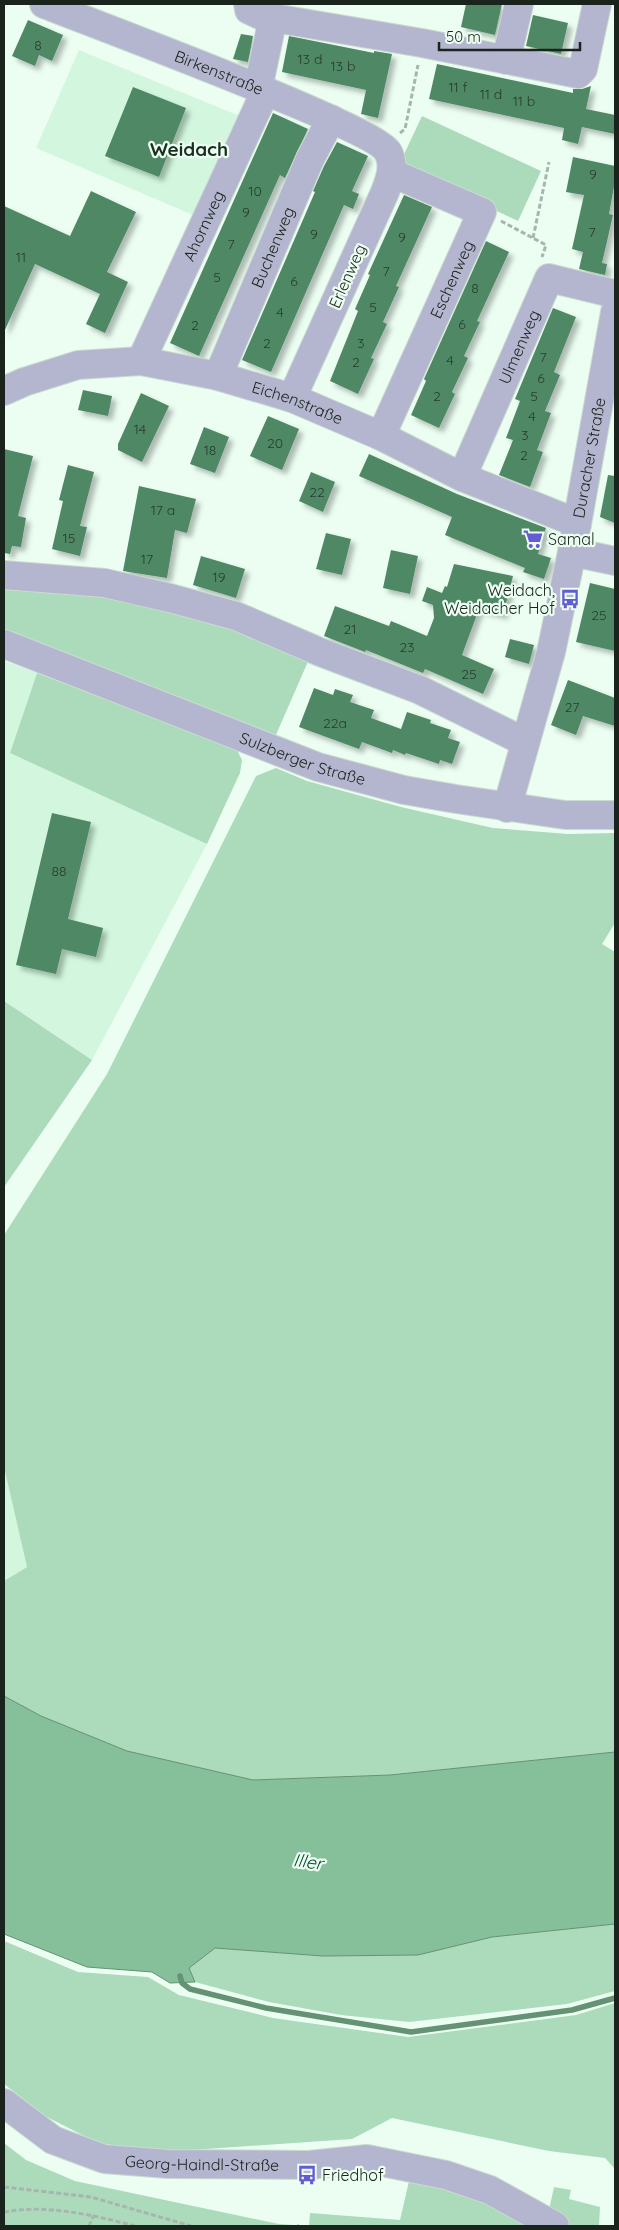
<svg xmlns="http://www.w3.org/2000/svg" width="619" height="2230" viewBox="0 0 619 2230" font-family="Quicksand,sans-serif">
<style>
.built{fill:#d2f7de}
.green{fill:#abdbbb}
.water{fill:#85c09a;stroke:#659174}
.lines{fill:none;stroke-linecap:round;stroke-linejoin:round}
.stream{stroke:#659174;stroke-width:5.5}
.building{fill:#4f8865;filter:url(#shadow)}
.minor-casing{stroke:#cadbd0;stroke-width:30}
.path{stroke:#a7b6ac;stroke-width:3;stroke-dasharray:5 2.5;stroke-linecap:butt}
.minor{stroke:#b4b6d0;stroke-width:28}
.labels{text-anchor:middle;stroke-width:4.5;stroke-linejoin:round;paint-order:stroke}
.number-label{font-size:14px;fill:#273d2f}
.street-label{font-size:16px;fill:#1a241d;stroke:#ecfef2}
.poi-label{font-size:16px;fill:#1a241d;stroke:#ecfef2;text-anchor:start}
.water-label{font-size:18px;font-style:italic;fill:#044e2b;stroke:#ecfef2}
.quarter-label{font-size:19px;font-weight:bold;fill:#182f21;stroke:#ecfef2}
</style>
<defs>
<filter id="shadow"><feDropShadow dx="4.5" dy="4.5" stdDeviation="2.5" flood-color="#0004"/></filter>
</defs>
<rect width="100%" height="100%" fill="#ecfef2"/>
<!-- built -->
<g class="built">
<path d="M79 50 247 119 200 218 36 148Z"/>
<path d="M4 661 37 673 10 753 207 844 92 1060 4 1001Z"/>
<path d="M4 1467 27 1567 4 1581Z"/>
</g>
<!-- green -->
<g class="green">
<path d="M422 116 541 171 518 221 399 165Z"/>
<path d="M4 585 101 595 168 610 235 629 310 657 275 737 4 632Z"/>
<path d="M37 673 237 750 242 760 240 773 207 844 10 753Z"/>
<path d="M276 768 307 781 401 807 493 828 568 834 615 833V923L602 944 615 952V1752L390 1775 253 1780 127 1751 41 1716 4 1696V1581L27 1567 4 1467V1235L107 1074 256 776Z"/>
<path d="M4 1001 92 1060 4 1187Z"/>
<path d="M615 1924V1991L567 2004 409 2022 341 2015 269 2002 195 1982 189 1968 215 1948 323 1956 418 1955 492 1937Z"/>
<path d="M4 1941 78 1972 148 1977 179 1995 273 2018 408 2037 576 2015 615 2003V2169L605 2158 549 2151 392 2118 352 2139 163 2152 98 2143 45 2116 4 2084Z"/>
<path d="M4 2143 26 2160 75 2181 279 2224 309 2226 310 2213 400 2220 410 2177 484 2198 536 2226H4Z"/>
<path d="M554 2187 571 2190 569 2199 600 2207 599 2226H572L549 2210Z"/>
</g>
<!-- water -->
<path class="water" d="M4 1696 41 1716 127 1751 253 1780 390 1775 615 1752V1924L492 1937 418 1955 323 1956 215 1948 189 1968 195 1982 170 1983 152 1972 87 1967 4 1934Z"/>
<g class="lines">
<!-- stream -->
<path class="stream" d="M180 1976 182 1983 190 1989 266 2008 411 2032 572 2010 615 1998"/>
</g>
<!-- building -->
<g class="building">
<path d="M466 4H502L495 35 461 27Z"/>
<path d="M533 15 568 23 561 54 526 46Z"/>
<path d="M28 20 63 35 52 61 39 55 35 66 12 56Z"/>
<path d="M241 34 253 36 248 62 233 59Z"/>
<path d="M289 36 374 53V51L392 54 378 118 361 114 366 90 282 72Z"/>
<path d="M437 64 573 93V89H582L591 86 586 109 615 115V134L582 127 578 144 562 140 564 128 429 99Z"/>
<path d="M133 87 186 108 159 177 105 156Z"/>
<path d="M273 113 308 129 285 178 280 175 199 356 170 343Z"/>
<path d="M337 142 368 156 352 191 359 194 353 209 344 205 271 372 242 360 315 192 313 191 324 166Z"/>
<path d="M573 157 615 166V181L609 214 613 215 602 263 607 264 605 275 579 269 583 252 572 249 584 195 566 192Z"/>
<path d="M91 191 136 212 107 272 128 282 105 333 86 324 100 294 35 264 4 332V206L70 236Z"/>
<path d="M404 195 432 207 396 286 399 287 383 322 387 324 371 358 374 359 358 394 330 381 358 311 355 309 370 275 368 274Z"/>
<path d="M486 241 509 252 477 321 480 322 464 356 468 358 452 392 455 394 439 428 411 415 426 381 424 379Z"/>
<path d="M553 308 576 317 554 372 560 375 545 411 551 413 537 450 543 452 530 487 499 475 513 440 506 438 520 401 515 399Z"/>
<path d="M83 390 112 396 108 416 78 410Z"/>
<path d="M141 393 169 406 142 462 118 450V444Z"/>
<path d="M268 416 299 429 282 470 250 456Z"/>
<path d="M204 427 229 437 215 473 190 464Z"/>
<path d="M4 449 33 456 18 516 26 518 21 547 12 546 10 554 4 553Z"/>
<path d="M369 454 457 494 546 528 538 554 551 558 544 579 523 572 525 568 445 535 452 517 359 476Z"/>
<path d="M68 465 94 472 80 526 87 527 80 556 52 549 63 501 59 500Z"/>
<path d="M311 472 335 482 323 512 299 501Z"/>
<path d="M608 475 615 476V523L600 517Z"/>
<path d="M139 486 196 499 187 533 175 530 167 578 123 571Z"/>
<path d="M326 533 351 539 342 575 316 569Z"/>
<path d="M391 550 418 556 410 594 383 588Z"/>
<path d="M201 556 245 569 236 598 193 585Z"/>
<path d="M454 564 513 576 503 615 479 609 462 655 494 669 483 694 425 669 423 673 366 650 365 652 324 636 335 606 389 626 391 621 427 636 434 618 433 605 422 601 427 587 442 593 445 586 447 587Z"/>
<path d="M590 583 615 589V651L576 642Z"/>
<path d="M510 639 534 645 529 664 505 657Z"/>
<path d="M568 680 615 698V726L583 716 576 735 551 725Z"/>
<path d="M314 688 333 695 335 689 353 695 350 702 374 710 371 718 401 729 407 712 431 720 430 723 451 730 448 738 460 742 452 764 440 760 439 764 406 753 405 755 393 750 392 753 362 742 359 749 299 727Z"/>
<path d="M52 813 91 822 68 919 103 928 96 957 62 949 56 974 16 965Z"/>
</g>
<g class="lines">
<defs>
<g id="minor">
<path id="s1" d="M44 4C89 22 375 128 388 152 395 165 390 179 385 192L292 398"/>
<path d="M248 4 249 10 262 16 422 43 578 74 583 69 597 4"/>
<path d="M506 60 519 4"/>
<path d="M258 89 273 18"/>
<path id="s2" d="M141 361 265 92"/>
<path id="s3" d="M218 376 310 159 331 119"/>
<path id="s4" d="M4 391 24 382 78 365 141 361 218 376 292 398 381 436 462 477 577 523"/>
<path id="s5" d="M381 436 482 212 392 173"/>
<path id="s6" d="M462 477 549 278 615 294"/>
<path d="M572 552 615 561"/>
<path d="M4 575 105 583 170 598 236 616 320 652 420 690 525 742"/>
<path id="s7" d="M4 644 318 767 404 790 456 799 565 815H615"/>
<path id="s8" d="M507 808 551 652 572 552 615 312"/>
<path id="s9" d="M4 2103 53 2140 104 2159 168 2164 309 2165 367 2159 446 2175 490 2190 555 2226"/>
</g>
</defs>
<!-- minor casing -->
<use href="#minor" class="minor-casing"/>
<!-- path -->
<g class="path">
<path d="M400 133 405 129 418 65"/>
<path d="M501 221 546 245 542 257"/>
<path d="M533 238 549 162"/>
<path d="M4 2187 91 2197 191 2226"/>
<path d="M4 2212C46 2204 93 2215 135 2226"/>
<path d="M89 2226 94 2215"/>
<path d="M298 2226 299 2225"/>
</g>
<!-- minor -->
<use href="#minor" class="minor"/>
</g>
<!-- icons -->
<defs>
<symbol id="supermarket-bare" viewBox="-9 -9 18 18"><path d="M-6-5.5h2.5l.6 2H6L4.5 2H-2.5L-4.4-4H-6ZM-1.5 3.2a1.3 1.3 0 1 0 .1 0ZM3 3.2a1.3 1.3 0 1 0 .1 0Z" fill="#635cd5" stroke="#ecfef2" stroke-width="2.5" paint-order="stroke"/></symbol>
<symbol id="bus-bare" viewBox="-9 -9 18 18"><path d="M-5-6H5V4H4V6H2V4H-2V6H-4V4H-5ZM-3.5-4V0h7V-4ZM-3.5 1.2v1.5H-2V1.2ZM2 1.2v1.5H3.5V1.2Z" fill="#635cd5" stroke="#ecfef2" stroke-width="2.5" paint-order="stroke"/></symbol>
</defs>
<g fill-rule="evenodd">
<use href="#supermarket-bare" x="519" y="525" width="28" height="28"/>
<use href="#bus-bare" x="556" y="585" width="28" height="28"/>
<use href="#bus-bare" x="293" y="2161" width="28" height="28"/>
</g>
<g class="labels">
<!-- number labels -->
<g class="number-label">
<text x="38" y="50">8</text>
<text x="310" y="64">13 d</text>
<text x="343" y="71">13 b</text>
<text x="458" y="92">11 f</text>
<text x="491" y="99">11 d</text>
<text x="524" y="106">11 b</text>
<text x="593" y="179">9</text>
<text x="255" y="196">10</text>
<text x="246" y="217">9</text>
<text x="592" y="237">7</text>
<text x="314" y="239">9</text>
<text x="402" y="242">9</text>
<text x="231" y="249">7</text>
<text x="21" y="262">11</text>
<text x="386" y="276">7</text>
<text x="217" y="282">5</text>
<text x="294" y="286">6</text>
<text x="475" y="293">8</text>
<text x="373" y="312">5</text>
<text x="280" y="317">4</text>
<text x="462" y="329">6</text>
<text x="195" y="330">2</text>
<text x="267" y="348">2</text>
<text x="361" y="348">3</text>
<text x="543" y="362">7</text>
<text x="450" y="365">4</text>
<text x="356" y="367">2</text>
<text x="541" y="383">6</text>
<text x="437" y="401">2</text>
<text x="534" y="401">5</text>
<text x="532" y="421">4</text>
<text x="140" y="434">14</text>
<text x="525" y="440">3</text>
<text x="275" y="448">20</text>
<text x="210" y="455">18</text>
<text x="524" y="460">2</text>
<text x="317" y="497">22</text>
<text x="163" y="515">17 a</text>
<text x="69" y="543">15</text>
<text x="147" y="564">17</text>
<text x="219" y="582">19</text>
<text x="599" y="620">25</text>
<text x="350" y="634">21</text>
<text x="407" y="652">23</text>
<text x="469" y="679">25</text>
<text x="572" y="712">27</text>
<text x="335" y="728">22a</text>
<text x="59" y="876">88</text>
</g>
<!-- street labels -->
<g class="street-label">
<text dy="6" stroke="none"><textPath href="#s1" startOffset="188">Birkenstraße</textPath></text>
<text dy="6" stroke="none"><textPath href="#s2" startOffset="149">Ahornweg</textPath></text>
<text dy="6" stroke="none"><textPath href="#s3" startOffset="140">Buchenweg</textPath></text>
<text transform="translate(347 276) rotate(-66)" y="6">Erlenweg</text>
<text dy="6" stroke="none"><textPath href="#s5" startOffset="172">Eschenweg</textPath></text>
<text dy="6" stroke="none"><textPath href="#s6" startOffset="142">Ulmenweg</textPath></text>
<text dy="6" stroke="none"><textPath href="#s4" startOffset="304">Eichenstraße</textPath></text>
<text dy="6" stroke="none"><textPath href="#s8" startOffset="360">Duracher Straße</textPath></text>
<text dy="6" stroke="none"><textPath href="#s7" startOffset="320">Sulzberger Straße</textPath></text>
<text dy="6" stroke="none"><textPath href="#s9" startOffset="214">Georg-Haindl-Straße</textPath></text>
</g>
<!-- poi labels -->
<g class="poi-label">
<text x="548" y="545">Samal</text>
<text x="555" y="596" text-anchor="end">Weidach,<tspan x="555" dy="18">Weidacher Hof</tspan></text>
<text x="322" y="2181">Friedhof</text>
</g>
<!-- water labels -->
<g class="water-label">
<text transform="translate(308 1862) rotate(8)" y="6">Iller</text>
</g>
<!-- quarter labels -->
<g class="quarter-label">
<text x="189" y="156">Weidach</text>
</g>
</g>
<!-- border -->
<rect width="619" height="2230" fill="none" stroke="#1a241d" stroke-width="10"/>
<!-- scale -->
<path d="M439 42v8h141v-8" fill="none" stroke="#1a241d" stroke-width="2.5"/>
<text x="446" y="42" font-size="15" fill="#1a241d" stroke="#ecfef2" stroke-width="4" paint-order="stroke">50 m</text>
</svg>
